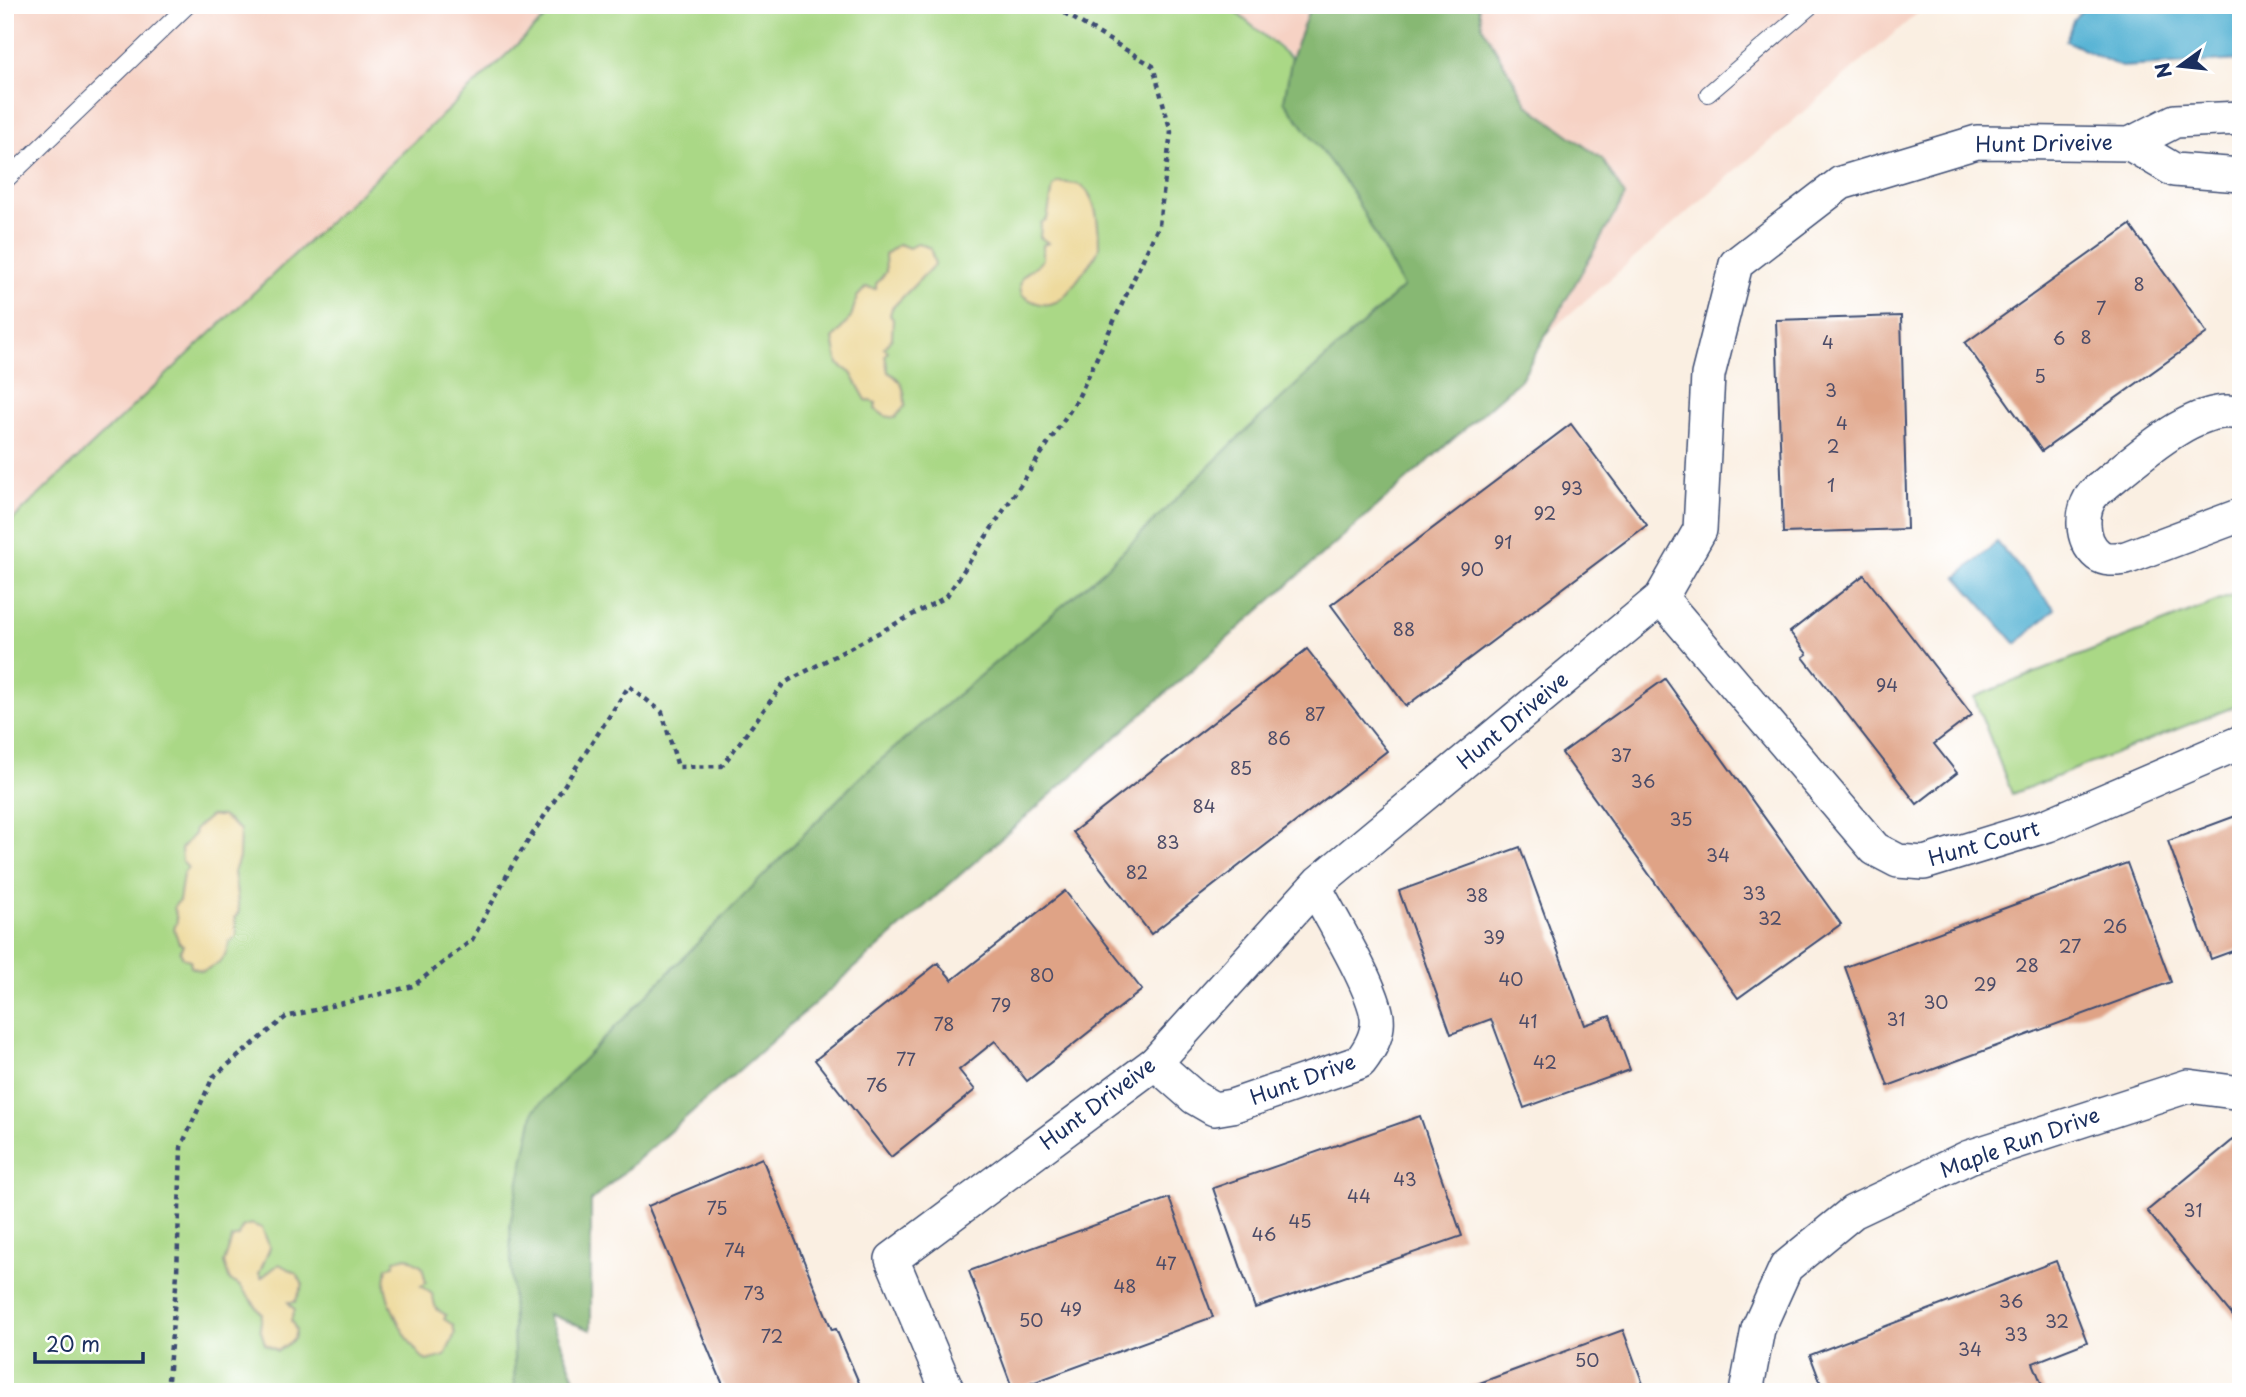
<svg xmlns="http://www.w3.org/2000/svg" width="2246" height="1397" viewBox="0 0 2246 1397" font-family="'Playpen Sans',sans-serif">
<style>
.built{fill:#f6d2c4}
.green{fill:#aad886;stroke:#628472;stroke-width:2}
.forest{fill:#87b873;stroke:#517468;stroke-width:2}
.sand{fill:#eeda9e;stroke:#84847e;stroke-width:2}
.water{fill:#56b3d4;stroke:#387199;stroke-width:2}
.building{fill:#dfa386}
.lines{fill:none;stroke-linecap:round;stroke-linejoin:round}
.service-casing{stroke:#3c4c72;stroke-width:18}
.minor-casing{stroke:#3c4c72;stroke-width:36}
.path{stroke:#3c4c72;stroke-width:4.5;stroke-dasharray:5 5;stroke-linecap:butt}
.service{stroke:#fff;stroke-width:16}
.minor{stroke:#fff;stroke-width:33}
.labels{text-anchor:middle;stroke-width:5;stroke-linejoin:round;paint-order:stroke}
.number-label{font-size:18px;fill:#4c4c68}
.street-label{font-size:21px;fill:#1b2f5e;stroke:#fff}
</style>
<rect width="100%" height="100%" fill="#fff"/>
<filter id="ink" filterUnits="userSpaceOnUse"><feTurbulence type="fractalNoise" baseFrequency=".0143" numOctaves="2"/><feDisplacementMap in="SourceGraphic" scale="14" xChannelSelector="R" yChannelSelector="G"/><feConvolveMatrix kernelMatrix="1 2 1 2 8 2 1 2 1" color-interpolation-filters="sRGB"/></filter>
<filter id="wash" filterUnits="userSpaceOnUse"><feTurbulence type="fractalNoise" baseFrequency=".00686" numOctaves="4" result="noise"/><feDisplacementMap in="SourceGraphic" scale="28" xChannelSelector="R" yChannelSelector="G"/><feGaussianBlur stdDeviation="1.57" result="paint"/><feColorMatrix in="noise" values="0 0 0 0 0 0 0 0 0 0 0 0 0 0 0 0 0 1.4 0 .05"/><feComposite in="paint" operator="in"/></filter>
<g filter="url(#wash)">
<rect width="100%" height="100%" fill="#faefe2"/>
<!-- built -->
<g class="built">
<path d="M5 5H559L5 527Z"/>
<path d="M1227 5H1311L1292 56Z"/>
<path d="M1478 5H1927L1550 331 1624 196 1602 159 1528 105 1481 26Z"/>
</g>
<!-- green -->
<g class="green">
<path d="M559 5H1227L1554 275 511 1224 515 1392H5V527Z"/>
<path d="M2241 592V704L2012 794 1974 697Z"/>
</g>
<!-- forest -->
<path class="forest" d="M1311 5H1478L1482 26 1528 105 1602 159 1625 196 1521 379 591 1201V1330L548 1314 581 1392H515L510 1224 534 1110 857 780 1103 571 1239 437 1403 287 1351 190 1284 101 1292 56Z"/>
<!-- sand -->
<g class="sand">
<path d="M1058 182C1064 183 1073 183 1079 185 1098 193 1099 233 1099 247 1098 254 1089 264 1085 270 1067 293 1055 319 1022 295 1015 272 1032 273 1043 259V245L1048 243 1040 237 1041 223 1047 219 1053 187Z"/>
<path d="M918 243 930 248 935 264 892 308 890 315 893 319 892 338 884 348 888 351 885 355 888 372C903 380 905 390 905 406L895 418 885 416 875 409 876 403 866 400 851 373 838 364 833 339 851 317 857 297 866 287 876 289V284L886 272 885 255 899 244 909 248Z"/>
<path d="M222 816 240 830 239 858 234 872 239 911 235 918 237 936 229 942C227 959 217 966 202 971L191 967 190 960 183 958 180 951 183 945 179 943 174 929 177 921 174 906 179 901 183 874 188 868 182 861 181 849 194 834 195 829 210 816Z"/>
<path d="M251 1224 262 1228 270 1248 259 1274 261 1278 279 1264 297 1274 303 1285 295 1302H288L295 1310 291 1320 296 1330 294 1339 278 1351 265 1344 260 1328 262 1314 240 1286 230 1281 224 1263 232 1238 239 1236 242 1227Z"/>
<path d="M407 1257 422 1266 426 1283 421 1286 432 1294 436 1309 446 1315 444 1319 453 1325 455 1334 445 1356 427 1361C411 1350 390 1310 386 1290 384 1283 386 1274 387 1268L394 1265 395 1260Z"/>
</g>
<!-- water -->
<g class="water">
<path d="M2086 5H2241V60L2121 67 2066 41 2073 20Z"/>
<path d="M1997 542 2055 609 2016 644 1957 577Z"/>
</g>
<g id="blocks">
<!-- building -->
<g class="building">
<path d="M2130 225 2207 333 2042 451 1965 343Z"/>
<path d="M1901 316 1907 529 1783 533 1776 320Z"/>
<path d="M1571 424 1647 525 1406 706 1331 605Z"/>
<path d="M1864 575 1972 715 1934 744 1957 773 1917 804 1803 657 1807 654 1790 632Z"/>
<path d="M1307 649 1387 751 1151 934 1073 832Z"/>
<path d="M1665 679 1841 924 1738 998 1562 753Z"/>
<path d="M2241 814V948L2211 959 2168 841Z"/>
<path d="M1520 847 1585 1025 1610 1016 1630 1070 1524 1108 1491 1019 1451 1034 1399 891Z"/>
<path d="M2127 863 2171 982 1888 1086 1845 967Z"/>
<path d="M1065 891 1142 990 1027 1081 995 1041 959 1070 975 1090 891 1157 815 1060 938 963 952 980Z"/>
<path d="M1420 1116 1462 1236 1255 1308 1213 1188Z"/>
<path d="M2233 1140 2241 1150V1326L2147 1211Z"/>
<path d="M762 1158 832 1330 836 1329 863 1392H726L648 1206Z"/>
<path d="M1169 1198 1213 1317 1013 1390 969 1271Z"/>
<path d="M2056 1261 2087 1342 2033 1363 2045 1392H1824L1810 1355Z"/>
<path d="M1623 1330 1646 1392H1458V1391Z"/>
</g>
</g>
</g>
<g filter="url(#ink)">
<use href="#blocks" fill-opacity="0" stroke="#3c4c72" stroke-width="2"/>
<g class="lines">
<defs>
<g id="service">
<path d="M1708 94 1812 5"/>
<path d="M5 181 188 5"/>
</g>
<g id="minor">
<path d="M2241 118 2175 121 2130 144 2174 170 2241 175"/>
<path d="M2241 414C2196 399 2128 467 2094 493 2080 509 2080 541 2098 555 2106 561 2117 559 2126 558L2241 515"/>
<path d="M1661 598 1875 849 1898 861 1924 863 2048 825 2241 742"/>
<path d="M1155 1063 1195 1098 1214 1109 1232 1106 1360 1062C1370 1049 1379 1034 1377 1017 1373 986 1331 918 1315 887"/>
<path d="M948 1392 892 1259 1155 1063 1319 882 1661 598 1700 530 1708 375 1736 264 1841 183 1977 142 2130 144"/>
<path d="M1746 1392 1758 1329 1786 1267 1853 1212 1969 1157 2188 1086 2241 1093"/>
</g>
</defs>
<!-- service casing -->
<use href="#service" class="service-casing"/>
<!-- minor casing -->
<use href="#minor" class="minor-casing"/>
<!-- path -->
<path class="path" d="M168 1380 177 1274 181 1147 213 1077 286 1017 413 986 472 940 513 864 629 686 662 712 678 767 722 766 784 683 946 597 1077 400 1159 225 1171 132 1153 66 1051 5"/>
<!-- service -->
<use href="#service" class="service"/>
<!-- minor -->
<use href="#minor" class="minor"/>
</g>
</g>
<g class="labels">
<!-- number labels -->
<g class="number-label">
<text x="2139" y="291">8</text>
<text x="2101" y="315">7</text>
<text x="2086" y="344">8</text>
<text x="2059" y="345">6</text>
<text x="1828" y="349">4</text>
<text x="2040" y="383">5</text>
<text x="1831" y="397">3</text>
<text x="1842" y="430">4</text>
<text x="1833" y="453">2</text>
<text x="1831" y="492">1</text>
<text x="1572" y="495">93</text>
<text x="1545" y="520">92</text>
<text x="1503" y="549">91</text>
<text x="1472" y="576">90</text>
<text x="1404" y="636">88</text>
<text x="1887" y="692">94</text>
<text x="1315" y="721">87</text>
<text x="1279" y="745">86</text>
<text x="1621" y="762">37</text>
<text x="1241" y="775">85</text>
<text x="1643" y="788">36</text>
<text x="1204" y="813">84</text>
<text x="1681" y="826">35</text>
<text x="1168" y="849">83</text>
<text x="1718" y="862">34</text>
<text x="1137" y="879">82</text>
<text x="1754" y="900">33</text>
<text x="1477" y="902">38</text>
<text x="1770" y="925">32</text>
<text x="2115" y="933">26</text>
<text x="1494" y="944">39</text>
<text x="2070" y="953">27</text>
<text x="2027" y="972">28</text>
<text x="1042" y="982">80</text>
<text x="1511" y="986">40</text>
<text x="1985" y="991">29</text>
<text x="1936" y="1009">30</text>
<text x="1001" y="1012">79</text>
<text x="1896" y="1026">31</text>
<text x="1528" y="1028">41</text>
<text x="944" y="1031">78</text>
<text x="906" y="1066">77</text>
<text x="1545" y="1069">42</text>
<text x="877" y="1092">76</text>
<text x="1405" y="1186">43</text>
<text x="1359" y="1203">44</text>
<text x="717" y="1215">75</text>
<text x="2193" y="1217">31</text>
<text x="1300" y="1228">45</text>
<text x="1264" y="1241">46</text>
<text x="735" y="1257">74</text>
<text x="1166" y="1270">47</text>
<text x="1125" y="1293">48</text>
<text x="754" y="1300">73</text>
<text x="2011" y="1308">36</text>
<text x="1071" y="1316">49</text>
<text x="1031" y="1327">50</text>
<text x="2057" y="1328">32</text>
<text x="2016" y="1341">33</text>
<text x="772" y="1343">72</text>
<text x="1970" y="1356">34</text>
<text x="1587" y="1367">50</text>
</g>
<!-- street labels -->
<g class="street-label">
<text transform="translate(2044 144) rotate(-1)" y="7">Hunt Driveive</text>
<text transform="translate(1513 721) rotate(-40)" y="7">Hunt Driveive</text>
<text transform="translate(1984 844) rotate(-16)" y="7">Hunt Court</text>
<text transform="translate(1303 1080) rotate(-20)" y="7">Hunt Drive</text>
<text transform="translate(1098 1104) rotate(-37)" y="7">Hunt Driveive</text>
<text transform="translate(2020 1143) rotate(-20)" y="7">Maple Run Drive</text>
</g>
</g>
<!-- margin -->
<rect width="2246" height="1397" fill="none" stroke="#fff" stroke-width="28"/>
<!-- north arrow -->
<g transform="translate(2180 66) rotate(255)" stroke="#ffffff" stroke-width="5" paint-order="stroke">
<path d="M0-5L12 26L0 18L-12 26Z" fill="#1b2f5e"/>
<text y="-10" font-size="19" font-weight="bold" text-anchor="middle" fill="#1b2f5e">N</text>
</g>
<!-- scale -->
<path d="M35 1352v10h108v-10" fill="none" stroke="#1b2f5e" stroke-width="3.5"/>
<text x="46" y="1352" font-size="21" fill="#1b2f5e" stroke="#ffffff" stroke-width="5" paint-order="stroke">20 m</text>
</svg>
